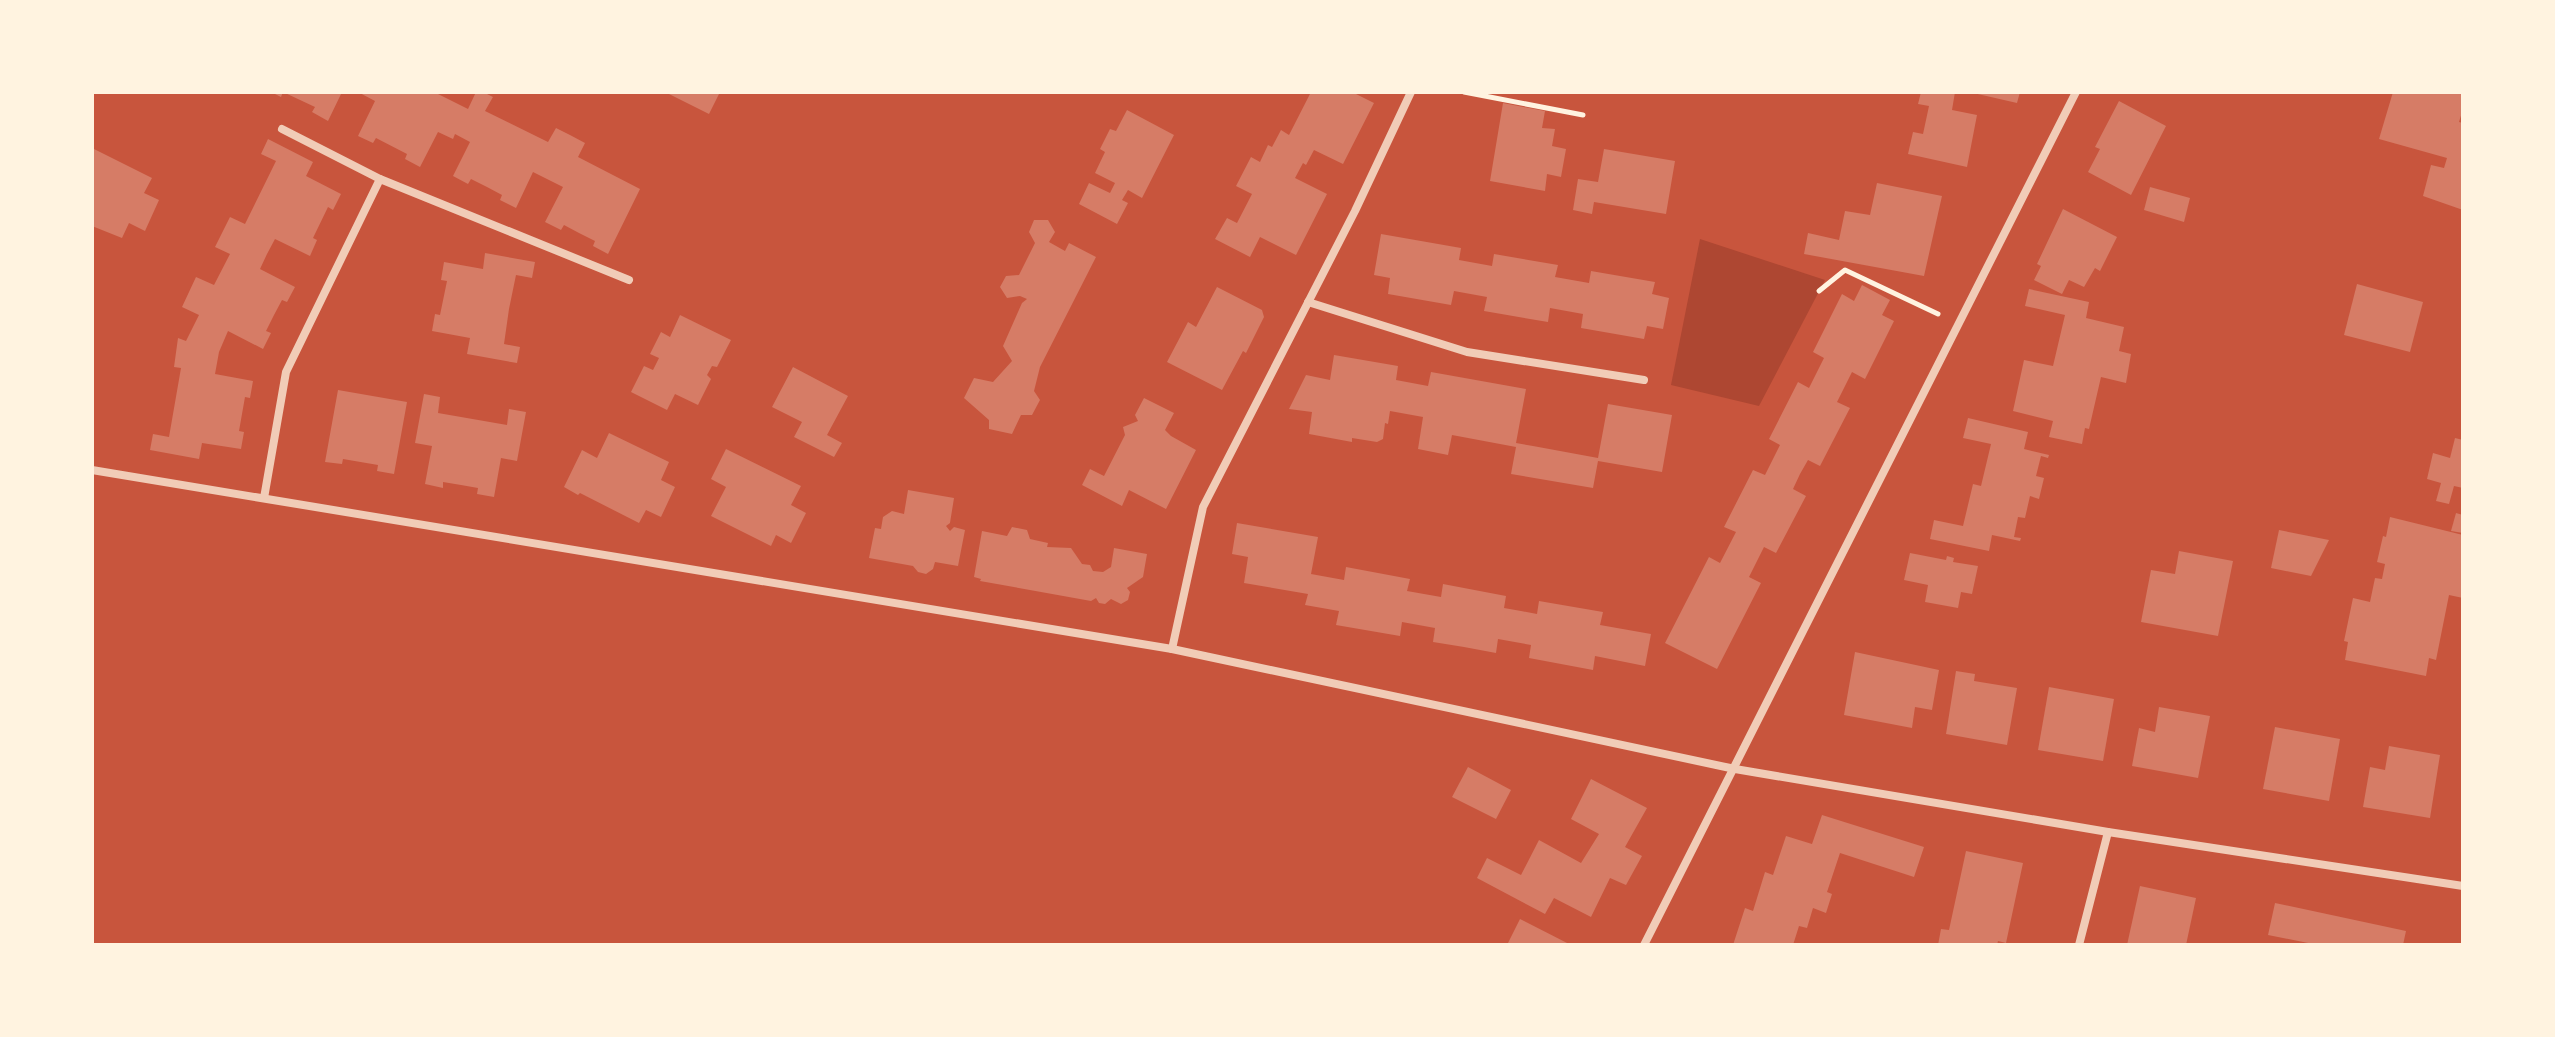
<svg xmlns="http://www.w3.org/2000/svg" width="2555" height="1037" viewBox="0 0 2555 1037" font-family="Lora,serif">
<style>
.green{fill:#ae4732}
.building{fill:#d67c66}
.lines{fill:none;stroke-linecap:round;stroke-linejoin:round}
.path{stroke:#fff3e0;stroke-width:5}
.minor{stroke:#f1ccb7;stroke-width:8}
</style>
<rect width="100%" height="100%" fill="#c8553d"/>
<!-- green -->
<path class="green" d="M1700 239 1825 280 1759 406 1671 385Z"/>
<!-- building -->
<g class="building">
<path d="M271 92H342L328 121 312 112 315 107 283 92 281 97Z"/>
<path d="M358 92H434L468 109 476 92H483L493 97 485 111 548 142 556 128 570 135 585 143 578 157 640 189 608 254 593 246 595 241 579 233 564 225 561 230 545 222 563 187 533 172 516 208 500 200 502 195 487 187 471 179 468 184 453 176 470 142 455 134 453 139 438 132 420 167 405 159 407 154 376 138 373 143 358 136 375 101Z"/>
<path d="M665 92H720L709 114Z"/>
<path d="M1311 92H1352L1374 103 1343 164 1314 150 1306 165 1303 163 1295 178 1327 194 1296 255 1260 237 1250 257 1215 239 1227 218 1237 223 1252 194 1236 186 1251 157 1260 162 1268 145 1272 147 1281 130 1289 135Z"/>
<path d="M1921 92H1955L1952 110 1977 115 1967 167 1908 154 1913 132 1923 134 1929 106 1918 104Z"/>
<path d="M1969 92H2020L2017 103Z"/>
<path d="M2393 92H2463V109L2459 122 2463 123V210L2423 196 2431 165 2444 168 2447 158 2379 139Z"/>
<path d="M2119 101 2166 126 2131 195 2088 172 2100 149 2095 147Z"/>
<path d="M1503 103 1545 111 1542 128 1555 129 1552 146 1566 149 1561 177 1547 174 1545 191 1490 181Z"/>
<path d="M1127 110 1174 135 1142 198 1128 190 1122 200 1128 203 1117 224 1079 204 1089 183 1110 193 1115 183 1095 173 1105 152 1100 149 1110 129 1116 131Z"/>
<path d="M268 139 313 162 306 176 341 194 333 210 328 207 313 238 317 240 310 256 275 239 267 254 260 269 295 287 287 302 282 300 274 315 266 331 271 333 263 349 228 331 219 352 215 374 253 381 250 398 245 397 239 431 244 432 241 449 202 443 199 459 150 450 153 434 169 437 181 368 174 367 178 338 186 341 199 315 182 307 196 277 214 285 230 254 215 247 230 217 245 224 276 161 261 154Z"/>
<path d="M92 148 152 178 144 193 159 200 145 231 129 223 122 238 92 226Z"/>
<path d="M1604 149 1675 161 1666 214 1594 202 1592 214 1573 210 1578 179 1598 182Z"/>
<path d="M1877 183 1942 196 1924 276 1804 254 1808 233 1839 240 1845 211 1870 215Z"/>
<path d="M2150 187 2190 198 2184 222 2144 210Z"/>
<path d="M2063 209 2117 237 2100 271 2095 268 2084 287 2069 280 2062 294 2034 280 2041 266 2037 264Z"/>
<path d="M1034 220H1048L1055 232 1049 242 1065 251 1069 243 1096 257 1040 367 1034 391 1040 400 1032 415H1021L1012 434 989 429V420L964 398 974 378 993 382 1012 361 1003 346 1022 303 1027 299 1020 296 1007 298 1000 287 1006 276 1019 275 1035 243 1029 232Z"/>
<path d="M1381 234 1461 248 1459 260 1492 266 1494 254 1558 265 1555 277 1589 283 1591 271 1655 282 1652 294 1669 298 1663 329 1647 326 1644 339 1581 328 1583 314 1550 308 1548 322 1484 311 1487 297 1454 291 1451 305 1388 294 1390 278 1374 275Z"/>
<path d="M485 253 535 262 532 278 516 275 509 309 504 344 520 347 517 363 467 354 470 338 432 331 435 314 440 315 447 281 441 280 444 262 483 269Z"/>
<path d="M2357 284 2423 302 2410 352 2344 335Z"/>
<path d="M1862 285 1890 300 1882 315 1894 321 1865 379 1852 372 1837 402 1850 408 1820 466 1808 460 1800 474 1793 489 1806 496 1776 553 1764 547 1749 577 1761 583 1717 669 1665 643 1709 557 1720 563 1736 532 1724 527 1753 470 1765 475 1780 445 1769 439 1798 382 1809 388 1824 358 1813 352 1842 294 1854 301Z"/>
<path d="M1217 287 1262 310 1264 317 1246 353 1243 351 1222 390 1167 362 1188 322 1196 327Z"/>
<path d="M2029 289 2089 302 2086 318 2124 327 2119 351 2131 354 2126 383 2101 377 2089 429 2085 428 2082 444 2049 437 2053 421 2013 411 2024 360 2053 366 2065 315 2025 306Z"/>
<path d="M680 315 731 340 717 367 712 366 707 375 711 379 698 405 675 394 667 410 631 392 644 366 653 370 659 358 650 354 661 332 670 337Z"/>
<path d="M1334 355 1398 366 1396 380 1428 386 1431 372 1526 389 1516 443 1533 446 1598 458 1608 404 1672 415 1662 472 1598 461 1593 488 1511 474 1516 447 1452 435 1448 455 1418 449 1423 417 1390 411 1388 424 1385 423 1383 439 1377 442 1352 438V442L1309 434 1312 412 1289 409 1306 375 1330 380Z"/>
<path d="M793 367 848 396 827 435 842 443 834 457 794 437 802 422 772 407Z"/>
<path d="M338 390 407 402 394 474 377 471 378 465 343 459 342 464 325 462Z"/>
<path d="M424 394 440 397 438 413 507 425 509 409 526 412 517 461 501 458 494 497 477 494 478 488 461 485 443 482V488L425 484 432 446 415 443Z"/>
<path d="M1144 398 1174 413 1165 430 1171 436 1196 450 1166 509 1129 490 1122 506 1082 485 1090 469 1104 476 1125 435 1123 427 1138 421 1135 415Z"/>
<path d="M1968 418 2028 432 2024 449 2049 455 2048 458 2041 456 2036 476 2044 478 2039 499 2030 496 2025 518 2018 517 2014 537 2021 538 2020 541 1992 535 1989 551 1930 539 1934 520 1963 526 1973 484 1981 486 1991 444 1963 438Z"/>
<path d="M609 433 669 462 661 480 675 487 661 517 646 510 639 523 580 493 578 495 564 487 582 450 597 458Z"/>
<path d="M2455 438 2463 440V488L2454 486 2449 504 2436 501 2441 483 2427 479 2433 453 2450 458Z"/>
<path d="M726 449 801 486 791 505 806 513 791 543 776 535 771 546 711 516 726 487 711 479Z"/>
<path d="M908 490 954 498 950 523 946 526 950 531 954 527 965 530 958 566 935 562 933 569 926 574 918 572 913 566 869 558 875 528 881 529 883 517 892 511 904 514Z"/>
<path d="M2456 513 2463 515V533L2451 531Z"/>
<path d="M2390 517 2463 535V598L2449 595 2436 660 2429 658 2426 676 2345 660 2348 642 2344 641 2353 598 2370 602 2375 578 2382 579 2385 564 2377 562 2383 536 2386 537Z"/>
<path d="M1237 523 1318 537 1311 574 1344 580 1346 567 1410 579 1407 591 1441 597 1443 584 1506 596 1504 608 1521 611 1537 614 1539 601 1603 612 1600 625 1651 634 1645 666 1595 656 1593 670 1529 658 1531 645 1498 639 1496 653 1464 647 1433 642 1435 628 1402 622 1400 636 1336 625 1339 611 1305 605 1308 594 1244 583 1248 557 1232 554Z"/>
<path d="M1012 527 1027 530 1030 539 1048 543 1047 547 1071 548 1082 564 1090 565 1093 571 1103 572 1111 567 1114 548 1147 554 1143 577 1127 588 1130 592 1128 600 1121 604 1111 599 1105 604 1099 603 1096 598 1091 601 980 581 981 579 974 577 982 531 1007 536Z"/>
<path d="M2279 530 2329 540 2311 576 2271 568Z"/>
<path d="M2179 551 2233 561 2218 636 2141 622 2151 570 2175 574Z"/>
<path d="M1910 553 1946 560 1947 556 1954 558 1953 562 1978 566 1972 594 1961 592 1958 608 1925 602 1928 585 1904 580Z"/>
<path d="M1855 652 1939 670 1932 710 1915 707 1912 728 1844 715Z"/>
<path d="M1956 671 1975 674 1974 681 2017 688 2007 745 1946 734Z"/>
<path d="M2049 687 2114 699 2103 761 2038 750Z"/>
<path d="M2159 707 2210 716 2198 778 2132 766 2139 728 2155 732Z"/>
<path d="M2275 727 2340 739 2329 801 2263 789Z"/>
<path d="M2389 746 2440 755 2430 818 2363 807 2370 767 2385 770Z"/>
<path d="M1468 767 1511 790 1496 819 1452 797Z"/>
<path d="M1591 779 1647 808 1625 847 1642 856 1626 885 1610 878 1591 917 1554 898 1545 914 1477 878 1487 858 1521 875 1539 840 1581 863 1599 834 1571 819Z"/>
<path d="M1822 815 1924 847 1914 877 1840 853 1827 892 1832 894 1826 913 1813 908 1807 928 1799 926 1793 945H1733L1745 908 1753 911 1765 872 1773 875 1786 836 1812 844Z"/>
<path d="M1966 851 2023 863 2006 943 1998 941 1997 945H1938L1941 929 1949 930Z"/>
<path d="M2140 886 2196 898 2186 945H2127Z"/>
<path d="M2275 903 2406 931 2403 945H2318L2268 935Z"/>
<path d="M1520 919 1571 945H1507Z"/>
</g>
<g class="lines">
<!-- path -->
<g class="path">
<path d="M1464 92 1583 115"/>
<path d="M1819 291 1845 270 1938 314"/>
</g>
<!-- minor -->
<g class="minor">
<path d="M282 129 380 179"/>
<path d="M1308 302 1467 352 1644 380"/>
<path d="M92 470 1172 649 1735 769 2108 832 2463 886"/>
<path d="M264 498 286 372 380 179 629 280"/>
<path d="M1172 649 1203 507 1355 211 1411 92"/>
<path d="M1644 945 2076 92"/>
<path d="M2079 945 2108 832"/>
</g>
</g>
<!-- border -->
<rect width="2555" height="1037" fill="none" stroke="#fff3e0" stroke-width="188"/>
</svg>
